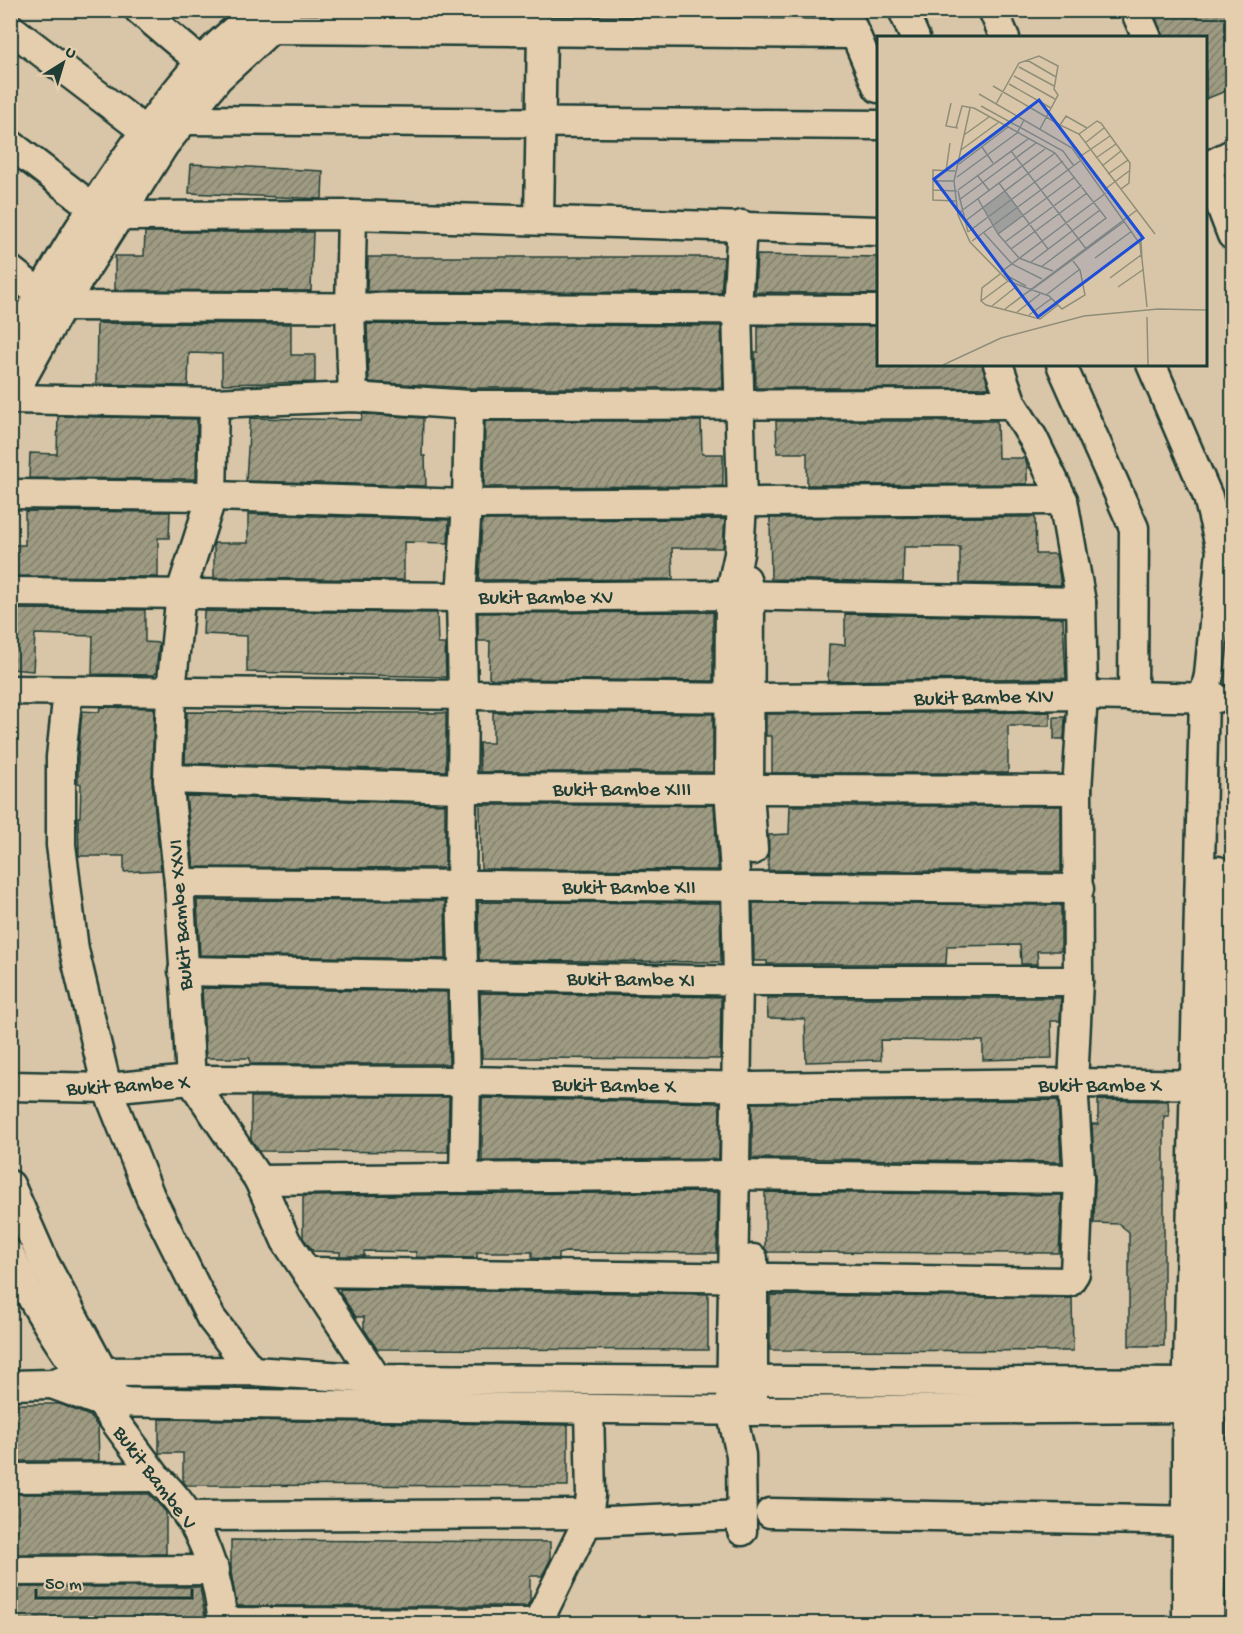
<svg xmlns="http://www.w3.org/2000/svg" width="1243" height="1634" viewBox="0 0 1243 1634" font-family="'Gochi Hand',sans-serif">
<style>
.building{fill:url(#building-hatch);stroke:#1f3d34;stroke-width:1.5}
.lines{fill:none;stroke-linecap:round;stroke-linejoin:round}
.minor-casing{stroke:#1f3d34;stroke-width:33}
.minor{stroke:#e5ceae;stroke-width:28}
.labels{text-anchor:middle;stroke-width:4.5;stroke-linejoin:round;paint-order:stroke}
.street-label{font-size:21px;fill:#1f3d34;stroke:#e5ceae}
.inset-road{fill:none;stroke:#8f8f79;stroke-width:1.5}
.view{fill:#1d4ed8;fill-opacity:0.15;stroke:#1d4ed8;stroke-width:3}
.inset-edge{fill:none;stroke:#1f3d34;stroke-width:3}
</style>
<defs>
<pattern id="building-hatch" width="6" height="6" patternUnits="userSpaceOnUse" patternTransform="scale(1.5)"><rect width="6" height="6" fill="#9f9b83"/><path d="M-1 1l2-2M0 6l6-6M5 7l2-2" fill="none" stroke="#81806c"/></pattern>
</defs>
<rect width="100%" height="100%" fill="#d9c5a7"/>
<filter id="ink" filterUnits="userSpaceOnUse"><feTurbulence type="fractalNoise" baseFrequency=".0167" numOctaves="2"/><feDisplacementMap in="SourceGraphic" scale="12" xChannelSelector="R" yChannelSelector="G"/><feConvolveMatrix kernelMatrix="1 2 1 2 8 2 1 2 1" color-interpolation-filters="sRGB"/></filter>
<g filter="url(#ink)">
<!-- building -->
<g class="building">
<path d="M1153 10H1227L1233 24V88L1206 99V38H1163Z"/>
<path d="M191 164 323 171 322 199 189 193Z"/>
<path d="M145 232H313L311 291 115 290V256H144Z"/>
<path d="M757 255 879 257V294L755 292Z"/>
<path d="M368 257H724L721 293 367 291Z"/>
<path d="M97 323 291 324V355H315V382L222 384V354L189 353 188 386 96 384Z"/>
<path d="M367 324 721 326 723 388H470L369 382Z"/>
<path d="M758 326H879V364H982L989 388H756L755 352H758Z"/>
<path d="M363 414 423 418 422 456H425L426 486 246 481 250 418 361 420Z"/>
<path d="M58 416 197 419 196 479 29 478 30 453 57 454Z"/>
<path d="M485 421H701L702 454H723V486L484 487Z"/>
<path d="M776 421H997L998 458H1024L1027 464V484L807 485V453H777Z"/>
<path d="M25 511 170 512 169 538H158V577L15 576V545H25Z"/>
<path d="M248 514 449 520 448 543 404 542V580L214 578V543H248Z"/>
<path d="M1035 517 1036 554H1056L1061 585 960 583V547H904L903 582 771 579 770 518Z"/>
<path d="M725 519 723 548H672L673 579 479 580 482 520Z"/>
<path d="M10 609 145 610V642L159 643 156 673 154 675 92 674 93 636 35 634 33 671 10 669Z"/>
<path d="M204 611 437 613 438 644H445L446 677 247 672V636L203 634Z"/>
<path d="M713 612V681L493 679 489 677 490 641H478V613Z"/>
<path d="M845 614 1063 618 1066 678 828 681 829 644 845 645Z"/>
<path d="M100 707 154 708 152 781 161 870 124 872V856H79L78 817H80L81 784 78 783V758L82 711 99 712Z"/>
<path d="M187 712 446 713V771L185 763Z"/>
<path d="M493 712 713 714V772H480L479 743H493Z"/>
<path d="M1050 712V726H1008V773H772V736H766V714Z"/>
<path d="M1054 717H1065L1064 739H1054Z"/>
<path d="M186 796 445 804V868L194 867Z"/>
<path d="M480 805H714L718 870 481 869Z"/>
<path d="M790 806H1061V872L768 870 769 835 789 834Z"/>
<path d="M197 900 445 901 446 959 200 955Z"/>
<path d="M478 902 720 903 721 962 479 960Z"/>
<path d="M753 903 1061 905V951H1037L1038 964H1021L1020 945 947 946 946 964H767V961H754Z"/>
<path d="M202 988 447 992 449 1064H250V1058H206Z"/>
<path d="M480 993 721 997 720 1059 482 1058Z"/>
<path d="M767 998H1061L1060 1021H1051L1052 1058 983 1060V1041L880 1040 881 1060 806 1062 805 1019 768 1018Z"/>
<path d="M251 1097H449L448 1152 259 1151 251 1139Z"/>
<path d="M482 1098 720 1103 719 1159 482 1161Z"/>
<path d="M1058 1100 1061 1162 752 1158V1103Z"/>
<path d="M1098 1100 1168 1101 1169 1116H1164V1346H1129V1232L1119 1224 1094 1223 1095 1178 1092 1124H1098Z"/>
<path d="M718 1192 717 1253 565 1252 558 1254V1259L532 1258V1252H477V1258L416 1257V1252L364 1251V1256H340V1252L313 1251 303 1238V1196Z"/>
<path d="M765 1192 1062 1195 1059 1253 768 1252 765 1249Z"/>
<path d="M340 1289 708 1294V1350L377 1349 364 1329V1317H356L340 1293Z"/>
<path d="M770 1295 1072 1298 1073 1351 770 1350Z"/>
<path d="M10 1404H60L90 1416 98 1427 99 1461H10Z"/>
<path d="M159 1419 568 1425V1486L186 1485 183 1481V1453H159Z"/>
<path d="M10 1494H149L166 1512V1554H10Z"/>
<path d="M231 1540 550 1542V1560L542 1576H530V1601L527 1606H237L231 1573Z"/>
<path d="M10 1587H200L206 1623H10Z"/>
</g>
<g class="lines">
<defs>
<g id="minor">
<path d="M139 10 201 62"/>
<path d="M845 10 878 88"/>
<path d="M903 10 915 38"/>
<path d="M993 10 1005 38"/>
<path d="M1135 10 1147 38"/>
<path d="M10 28 145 131"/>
<path d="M272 29 855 34"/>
<path d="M184 120 878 125"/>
<path d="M10 144 109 220"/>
<path d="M1206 167 1232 235"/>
<path d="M1206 167 1232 154"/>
<path d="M352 215 350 310 353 397"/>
<path d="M117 216 352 215 878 231"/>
<path d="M539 219 542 31"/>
<path d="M742 225 737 308 742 504 739 554 730 595 729 789 736 886 738 980 731 1410 741 1455 742 1531"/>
<path d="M10 270 40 294"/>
<path d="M62 306 878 310"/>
<path d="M10 348C64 249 125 149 200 63 217 44 238 28 257 10"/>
<path d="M1061 364 1134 528 1133 697"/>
<path d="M1151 364 1208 497 1221 550 1209 675 1204 697 1187 1408V1624"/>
<path d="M11 399 214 403 353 397 469 405 1012 404"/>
<path d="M10 400 62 306 164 145 218 78 285 16"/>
<path d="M214 403 212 496 181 592 171 691 168 779 179 883 191 1080 259 1180 286 1241 377 1379"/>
<path d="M10 494 212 496 467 504 1063 500"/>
<path d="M746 579 750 596 749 790 753 850"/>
<path d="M10 592 461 597 730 595 1081 602"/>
<path d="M10 690 751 698 1083 695 1217 698"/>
<path d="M68 691 61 757V845L74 950 107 1088 150 1196 211 1318 252 1371"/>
<path d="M168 779 461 788 1077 790"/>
<path d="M179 883 1079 889"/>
<path d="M183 971 756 981H1078"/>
<path d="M10 1086 107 1088 191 1080 466 1081 754 1087 1073 1083 1218 1085"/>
<path d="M464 1178 466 1081 461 887 463 695 461 597 467 504 469 405"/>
<path d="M259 1180 735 1175 1079 1179"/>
<path d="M10 1185 44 1262 111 1387"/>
<path d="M10 1255C47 1335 104 1406 156 1477 199 1517 217 1566 223 1624"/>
<path d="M309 1272 1069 1282 1075 1273 1079 1179 1073 1083 1078 981 1077 790 1083 695 1081 602 1063 500 1033 438 1012 404 998 364"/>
<path d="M52 1384 101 1402 753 1411 1187 1408 1219 1404 1232 1395"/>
<path d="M10 1385 52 1384 80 1373 104 1372 252 1371 377 1379 1189 1383 1232 1389"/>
<path d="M753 1399V1259"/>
<path d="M10 1478 156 1477"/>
<path d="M770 1513 1206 1521"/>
<path d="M188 1516 588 1514"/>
<path d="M587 1522 742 1515"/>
<path d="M10 1571 215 1570"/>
<path d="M223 1622 537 1623"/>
<path d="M537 1624 587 1522 591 1495 589 1410"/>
<path d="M1209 1624 1212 1500 1210 1384 1220 1050 1218 871"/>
</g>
</defs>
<!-- minor casing -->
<use href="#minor" class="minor-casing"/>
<!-- minor -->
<use href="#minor" class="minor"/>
</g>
</g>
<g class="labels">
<!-- street labels -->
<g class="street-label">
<text x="546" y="603">Bukit Bambe XV</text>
<text transform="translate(984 696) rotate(-1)" y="7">Bukit Bambe XIV</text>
<text x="622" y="795">Bukit Bambe XIII</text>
<text x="629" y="893">Bukit Bambe XII</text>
<text transform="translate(179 915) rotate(-94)" y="7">Bukit Bambe XXVI</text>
<text transform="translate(631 978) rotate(1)" y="7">Bukit Bambe XI</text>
<text transform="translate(128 1084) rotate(-3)" y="7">Bukit Bambe X</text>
<text transform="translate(614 1084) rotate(1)" y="7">Bukit Bambe X</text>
<text x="1100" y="1091">Bukit Bambe X</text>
<text transform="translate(156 1477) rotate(53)" y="7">Bukit Bambe V</text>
</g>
</g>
<!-- overview -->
<g transform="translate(877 36)">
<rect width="330" height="330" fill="#d9c5a7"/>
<path d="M128 156 146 180 121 198 106 171Z" fill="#b6ac92"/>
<path class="inset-road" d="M150 24 179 41M142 31 177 50M137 40 178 63M132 48 174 72M116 50 183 89M102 58 195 112 263 208 264 219M74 67 69 90 81 92M119 68 142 27 162 20 181 30 177 53 181 59 163 93M104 70 186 115 197 130M93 72 77 145 81 179 93 206 131 245 172 260 185 273 208 259 203 234 196 225M79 92 85 70 97 72 178 117 229 182 164 231M210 92 189 80 183 89 202 98 278 198M202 98 220 85 224 87 253 127 252 147 244 153M87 99 112 81M208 107 227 92M105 111 116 127M84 114 122 86M134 115 210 214M201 122 233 100M219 122 239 108M82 128 131 91M225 130 244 115M69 135 73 107M78 135 56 134V164L79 165M231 138 251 124M100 139 112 154M80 141 140 97 147 84M56 145H77M122 147 171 213M56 154 80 155M81 154 151 103M227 154 252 135M81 155 91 196M101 163 121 198 142 222 176 235M82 164 159 107M83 176 168 113M87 186 178 117M91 196 186 125M107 197 135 228 165 243M121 198 198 141M95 205 203 125M128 206 205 149M134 213 210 157M218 222 255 195M265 223 270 271M154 226 223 174M226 232 261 206M124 236 229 157M123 238 105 252 104 265 109 269 163 283 181 269M127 238 149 250M233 242 264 219 265 223 264 205M241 251 267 233M153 255 248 185M169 259 203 233M104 265 131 245M179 266 206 246M115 270 140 250M128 273 260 174M140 276 163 258M152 279 175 262M270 281 271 329M66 329 124 302 207 280 281 273 330 274"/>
<path class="view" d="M162 64 266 202 161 281 57 143Z"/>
<rect width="330" height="330" class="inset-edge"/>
</g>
<!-- margin -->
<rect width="1243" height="1634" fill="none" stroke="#e5ceae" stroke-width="36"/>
<rect x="18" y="18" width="1207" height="1598" fill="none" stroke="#1f3d34" stroke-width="2" filter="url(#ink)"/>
<!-- north arrow -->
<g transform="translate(63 63) rotate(37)" stroke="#e5ceae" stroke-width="4.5" paint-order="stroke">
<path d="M0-4.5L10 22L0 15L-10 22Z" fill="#1f3d34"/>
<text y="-9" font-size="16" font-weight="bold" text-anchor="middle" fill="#1f3d34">U</text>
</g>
<!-- scale -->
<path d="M36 1589v9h156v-9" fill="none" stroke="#1f3d34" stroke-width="3"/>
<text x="45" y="1589" font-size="18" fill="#1f3d34" stroke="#e5ceae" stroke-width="4.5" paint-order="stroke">50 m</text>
</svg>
